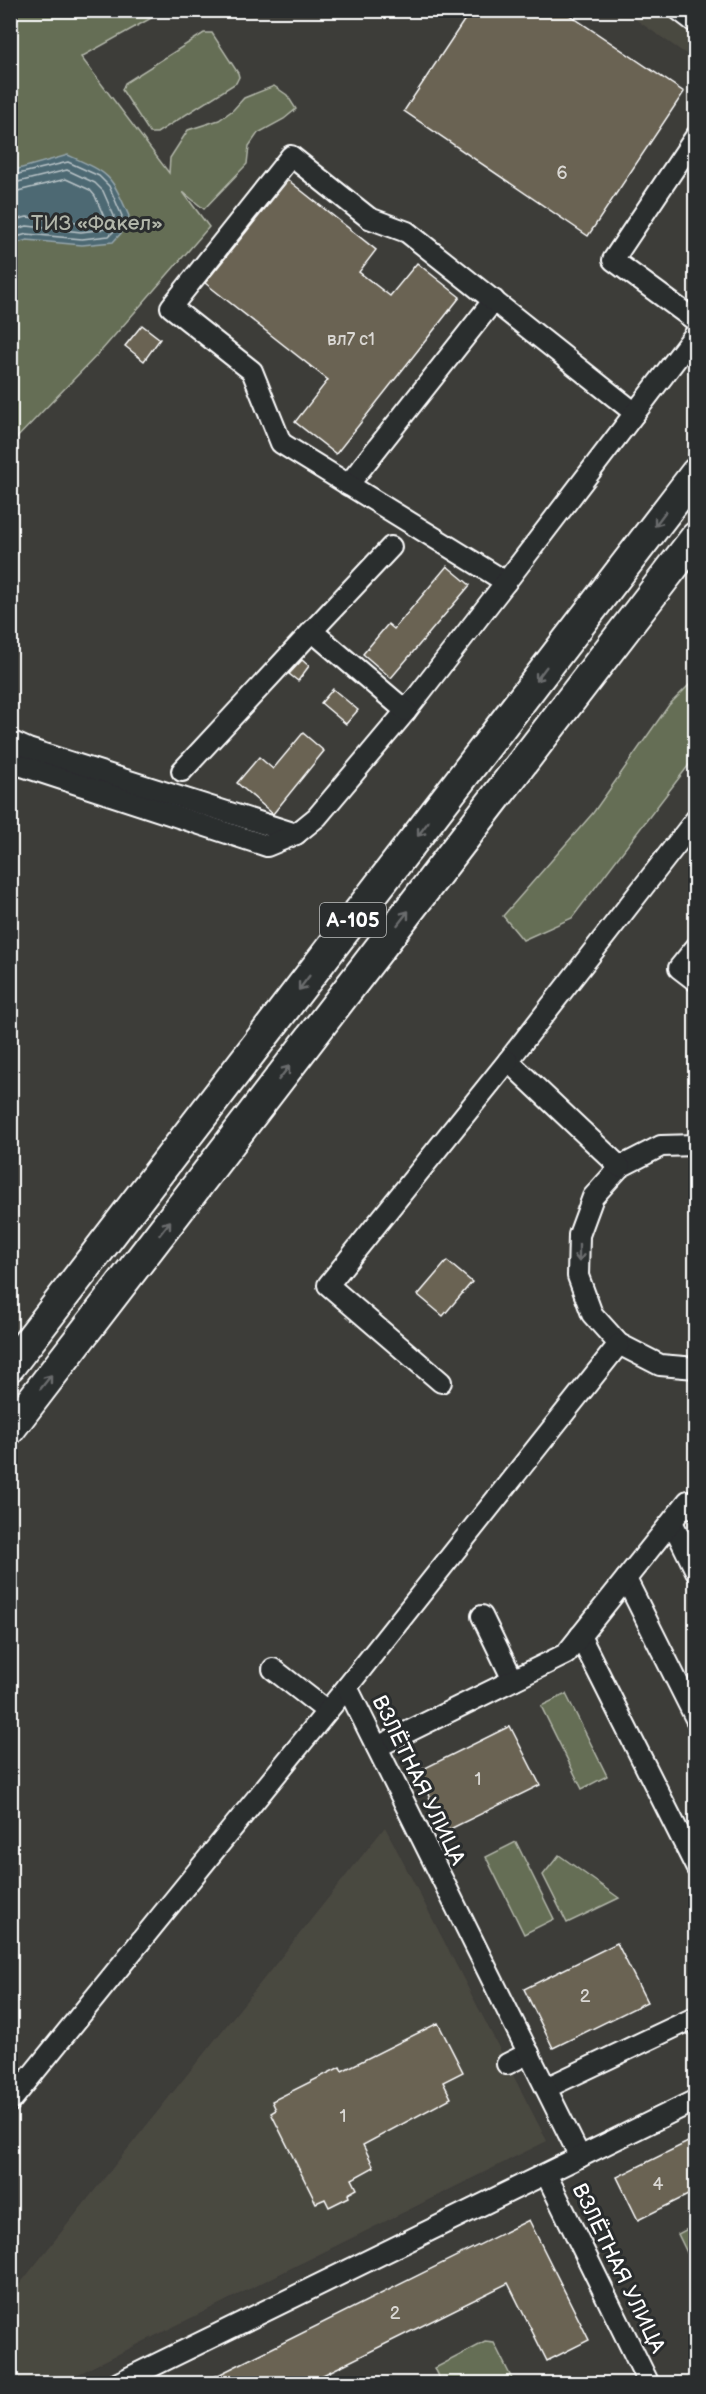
<svg xmlns="http://www.w3.org/2000/svg" width="706" height="2394" viewBox="0 0 706 2394" font-family="'Balsamiq Sans',sans-serif">
<style>
.built{fill:#4a4841}
.green{fill:#656e54;stroke:#b2b6aa;stroke-width:1.5}
.water{fill:#4e6973;stroke:#95a5ab;stroke-width:1.5}
.lines{fill:none;stroke-linecap:round;stroke-linejoin:round}
.shore{stroke:#b8c3c7;stroke-width:1.5}
.building{fill:#6a6353;stroke:#fff;stroke-width:1.5}
.minor-casing{stroke:#fff;stroke-width:24}
.highway-casing{stroke:#fff;stroke-width:34}
.minor{stroke:#2a2d2e;stroke-width:20}
.highway{stroke:#2a2d2e;stroke-width:30}
.oneway{stroke:#6a6c6d}
.labels{text-anchor:middle;stroke-width:6;stroke-linejoin:round;paint-order:stroke}
.number-label{font-size:18px;fill:#dad8d4}
.shield{fill:#2a2d2e;stroke:#bfc0c0;stroke-width:1.5}
.shield-label{font-size:20px;font-weight:bold;fill:#fff}
.park-label{font-size:21px;fill:#b2b6aa;stroke:#2a2d2e}
.street-label{font-size:21px;fill:#fff;stroke:#2a2d2e}
</style>
<rect width="100%" height="100%" fill="#3d3d39"/>
<filter id="ink" filterUnits="userSpaceOnUse"><feTurbulence type="fractalNoise" baseFrequency=".0167" numOctaves="2"/><feDisplacementMap in="SourceGraphic" scale="12" xChannelSelector="R" yChannelSelector="G"/><feConvolveMatrix kernelMatrix="1 2 1 2 8 2 1 2 1" color-interpolation-filters="sRGB"/></filter>
<g filter="url(#ink)">
<!-- built -->
<g class="built">
<path d="M623 11H695V60Z"/>
<path d="M385 1827 547 2141 60 2383H15L11 2374V2295Z"/>
</g>
<!-- green -->
<g class="green">
<path d="M11 11H164L81 57 169 173 170 158 188 130 219 120 233 110 244 98 274 86 287 95 296 109 284 119 258 133 249 146 247 164 204 209 183 192 209 227 101 351 11 444Z"/>
<path d="M204 33H212L238 73 239 77 236 83 157 133H150L124 93 122 90 125 83Z"/>
<path d="M695 679V757L572 918 523 940 503 916 593 813 669 705Z"/>
<path d="M566 1694 607 1776 582 1789 541 1706Z"/>
<path d="M516 1842 554 1919 524 1934 486 1857Z"/>
<path d="M559 1855 619 1898 567 1923 543 1875Z"/>
<path d="M695 2225V2269L678 2234Z"/>
<path d="M485 2342 494 2343 514 2383H442L435 2368Z"/>
</g>
<!-- water -->
<path class="water" d="M68 155C110 174 110 173 129 216L124 230 113 242 82 245 27 240 11 245V171Z"/>
<g class="lines">
<!-- shore -->
<g class="shore">
<path d="M10 176 68 162 99 176 109 186 122 216 118 227 109 236 82 239 27 234 10 239"/>
<path d="M10 184 67 170 95 183 103 191 114 216 112 223 105 229 81 232 27 226 10 231"/>
<path d="M10 193 66 179 90 190 95 196 104 217 101 221 70 222 27 217 10 221"/>
</g>
</g>
<!-- building -->
<g class="building">
<path d="M471 10H562L684 92 588 236 404 111Z"/>
<path d="M288 180 376 250 359 272 390 296 417 263 460 297 336 454 295 422 328 380 205 283Z"/>
<path d="M142 325 160 339 144 361 125 346Z"/>
<path d="M447 566 470 585 391 678 363 654 388 624 394 629Z"/>
<path d="M302 660 309 666 298 681 289 674Z"/>
<path d="M333 689 358 710 346 724 321 703Z"/>
<path d="M303 733 324 751 273 814 237 783 259 757 273 769Z"/>
<path d="M447 1261 472 1282 443 1316 418 1295Z"/>
<path d="M510 1726 540 1785 446 1831 417 1772Z"/>
<path d="M617 1943 647 2002 553 2048 524 1989Z"/>
<path d="M438 2023 463 2072 443 2082 451 2098 363 2145 374 2167 352 2179 357 2189 348 2194 349 2197 329 2207 325 2199 316 2203 271 2113 276 2110 272 2101 340 2067 342 2071Z"/>
<path d="M696 2138V2191L638 2220 617 2177Z"/>
<path d="M529 2220 589 2340 547 2361 508 2283 305 2384H200Z"/>
</g>
<g class="lines">
<defs>
<g id="minor">
<path d="M679 10 696 23"/>
<path d="M696 136 613 260 696 321"/>
<path d="M348 485 494 300"/>
<path d="M506 582 281 443 252 371 171 307 291 156 369 218 407 232 635 413"/>
<path d="M312 631 391 547"/>
<path d="M10 741 28 749 296 834"/>
<path d="M10 762 267 846 296 834 317 817 406 711 506 582 696 333"/>
<path d="M182 771 312 631 406 711"/>
<path d="M696 947 679 968 696 981"/>
<path d="M696 1145 661 1146 620 1167 593 1197 579 1235 578 1276 592 1314 619 1344 660 1365 696 1368"/>
<path d="M620 1167 508 1061 696 819"/>
<path d="M441 1382 328 1285 508 1061"/>
<path d="M672 1522 696 1571"/>
<path d="M626 1579 696 1719"/>
<path d="M482 1616 513 1680"/>
<path d="M580 1636 696 1867"/>
<path d="M273 1669 327 1711"/>
<path d="M377 1747 566 1654 688 1501 696 1510"/>
<path d="M507 2064 529 2053"/>
<path d="M546 2088 696 2017"/>
<path d="M10 2102 347 1687"/>
<path d="M580 2157 347 1687 619 1344"/>
<path d="M546 2174 649 2384"/>
<path d="M116 2384 696 2100"/>
</g>
<g id="highway">
<path d="M10 1366 696 473"/>
<path d="M10 1429 696 537"/>
</g>
</defs>
<!-- minor casing -->
<use href="#minor" class="minor-casing"/>
<!-- highway casing -->
<use href="#highway" class="highway-casing"/>
<!-- minor -->
<use href="#minor" class="minor"/>
<!-- highway -->
<use href="#highway" class="highway"/>
</g>
<!-- one-way arrows -->
<defs><path id="oneway-shaft" d="M-6 0H5M1.5-3L5.5 0L1.5 3" fill="none" stroke-width="1.6" stroke-linecap="round" stroke-linejoin="round" transform="scale(1.5)"/></defs>
<g class="oneway">
<use href="#oneway-shaft" transform="translate(660 519) rotate(127)"/>
<use href="#oneway-shaft" transform="translate(541 674) rotate(127)"/>
<use href="#oneway-shaft" transform="translate(423 829) rotate(127)"/>
<use href="#oneway-shaft" transform="translate(403 918) rotate(-52)"/>
<use href="#oneway-shaft" transform="translate(304 983) rotate(127)"/>
<use href="#oneway-shaft" transform="translate(284 1073) rotate(-52)"/>
<use href="#oneway-shaft" transform="translate(165 1228) rotate(-52)"/>
<use href="#oneway-shaft" transform="translate(579 1253) rotate(90)"/>
<use href="#oneway-shaft" transform="translate(46 1382) rotate(-52)"/>
</g>
</g>
<g class="labels">
<!-- number labels -->
<g class="number-label">
<text x="562" y="179">6</text>
<text x="351" y="345">вл7 с1</text>
<text x="478" y="1785">1</text>
<text x="585" y="2002">2</text>
<text x="343" y="2122">1</text>
<text x="658" y="2190">4</text>
<text x="395" y="2319">2</text>
</g>
<!-- shield labels -->
<rect class="shield" x="320" y="903" width="66" height="34" rx="4.5"/>
<g class="shield-label">
<text x="353" y="927">А-105</text>
</g>
<!-- park labels -->
<g class="park-label">
<text x="97" y="230">ТИЗ «Факел»</text>
</g>
<!-- street labels -->
<g class="street-label">
<text transform="translate(419 1780) rotate(64)" y="7">ВЗЛЁТНАЯ УЛИЦА</text>
<text transform="translate(619 2268) rotate(64)" y="7">ВЗЛЁТНАЯ УЛИЦА</text>
</g>
</g>
<!-- margin -->
<rect width="706" height="2394" fill="none" stroke="#2a2d2e" stroke-width="36"/>
<rect x="18" y="18" width="670" height="2358" fill="none" stroke="#fff" stroke-width="2" filter="url(#ink)"/>
</svg>
